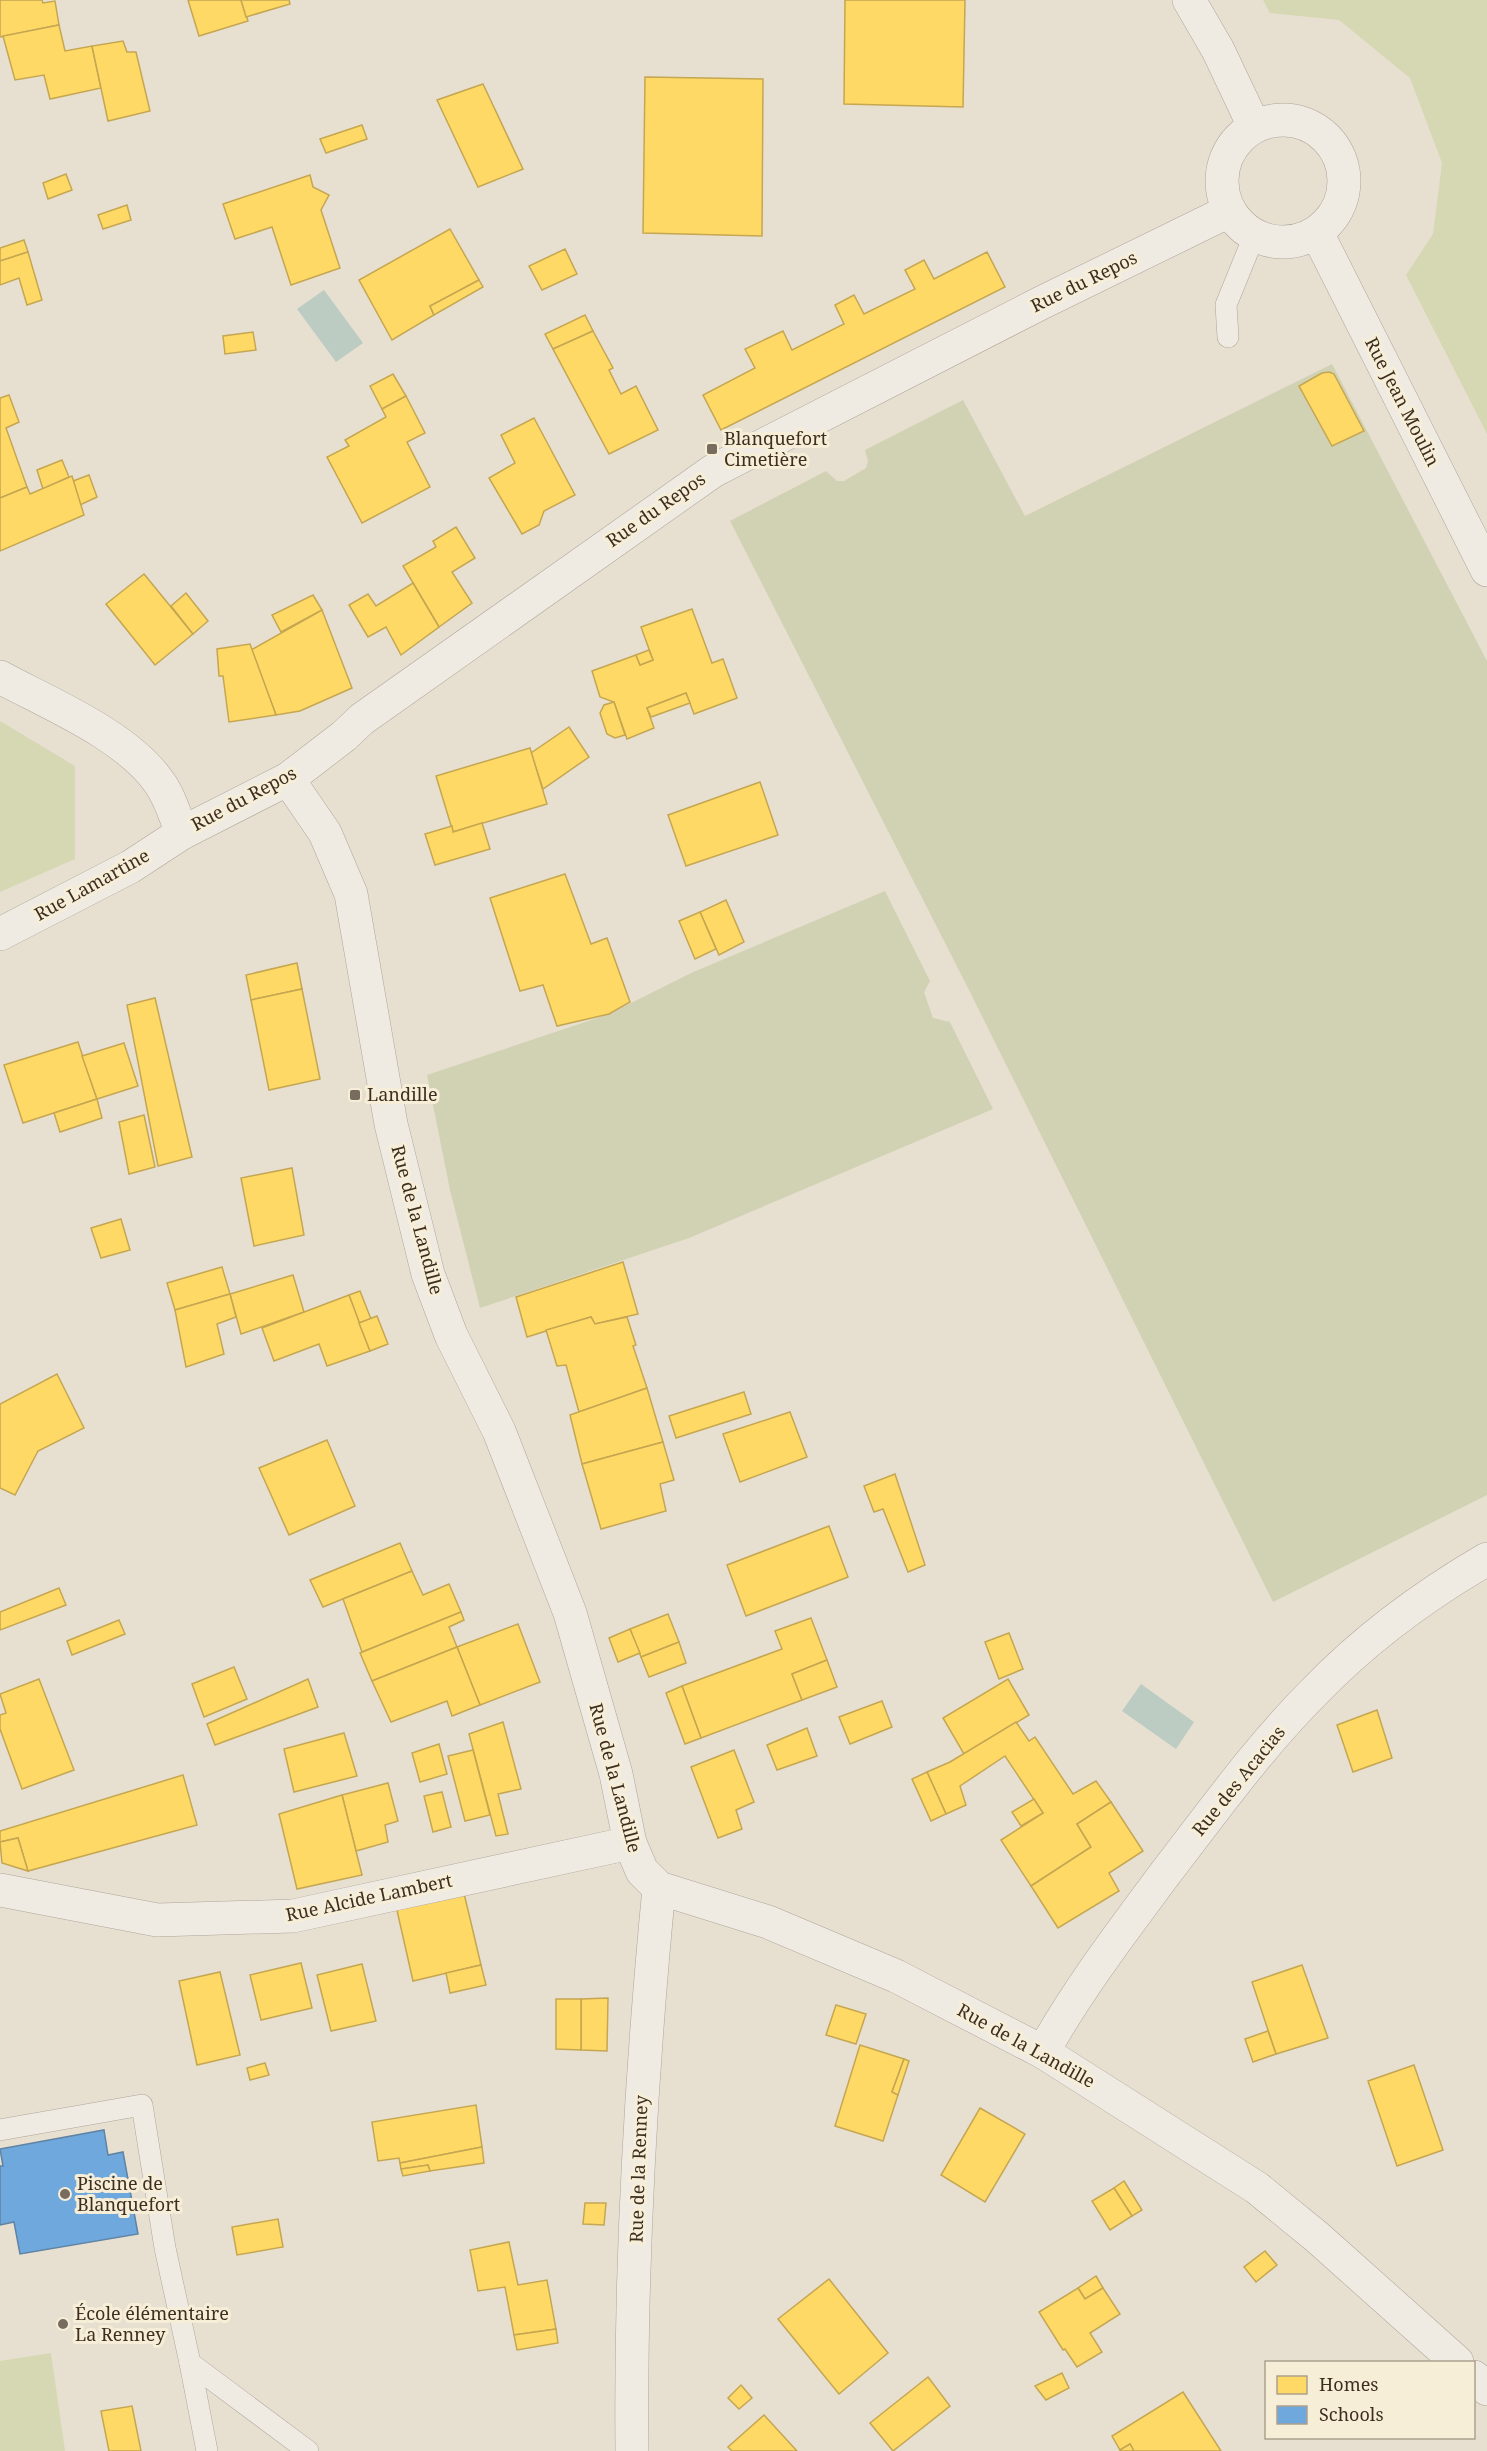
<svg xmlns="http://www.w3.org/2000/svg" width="1487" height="2451" viewBox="0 0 1487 2451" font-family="'Noto Serif',serif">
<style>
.green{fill:#d6d7b3}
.cemetery{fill:#d1d1b3}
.water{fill:#bcccc2}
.homes{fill:#ffd966;stroke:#c5a651;stroke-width:1.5}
.schools{fill:#6fa8dc;stroke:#6083a4;stroke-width:1.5}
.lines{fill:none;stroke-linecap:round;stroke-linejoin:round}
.lane-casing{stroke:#ada599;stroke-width:22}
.street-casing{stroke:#ada599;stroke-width:34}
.lane{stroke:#efebe3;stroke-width:21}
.street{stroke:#efebe3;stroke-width:33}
.poi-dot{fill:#786c5e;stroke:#f7eed8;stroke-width:2}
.labels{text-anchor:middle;stroke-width:6;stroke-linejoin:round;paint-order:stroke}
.street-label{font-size:18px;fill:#3d2e20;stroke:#f7eed8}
.poi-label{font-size:18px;fill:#3d2e20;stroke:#f7eed8;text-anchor:start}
</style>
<rect width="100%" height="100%" fill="#e7e0d1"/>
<!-- green -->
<g class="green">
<path d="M1263 0H1487V434L1406 275 1433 234 1442 163 1410 78 1339 20 1270 13Z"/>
<path d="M0 721 75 766V859L0 892Z"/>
<path d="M51 2353 65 2451H0V2361Z"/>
</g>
<!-- cemetery -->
<g class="cemetery">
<path d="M1332 364 1487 661V1495L1273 1602 968 988 730 521 826 471 837 481H844L866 468 868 461 865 450 963 400 1025 516Z"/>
<path d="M885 891 930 981 924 992 933 1018 950 1022 993 1109 689 1238 480 1308 450 1190 427 1075 609 1014 691 973Z"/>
</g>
<!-- water -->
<g class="water">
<path d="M324 290 363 343 336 362 297 309Z"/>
<path d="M1141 1684 1194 1722 1176 1749 1122 1711Z"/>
</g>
<!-- homes -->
<g class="homes">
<path d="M0 0H42L43 3 55 1 59 25 0 37Z"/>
<path d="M188 0H241L248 21 199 36Z"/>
<path d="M241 0H289L290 4 246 17Z"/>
<path d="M845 0H965L963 107 844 104Z"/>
<path d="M59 25 65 51 92 46 101 88 50 99 44 75 15 80 3 36Z"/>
<path d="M123 41 127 52H136L150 111 108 121 92 46Z"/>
<path d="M645 77 763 79 762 236 643 233Z"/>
<path d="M483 84 523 169 478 187 437 100Z"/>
<path d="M362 125 367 139 326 153 320 139Z"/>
<path d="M66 174 72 190 48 199 43 183Z"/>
<path d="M310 175 313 187 329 195 321 210 340 268 291 285 272 227 235 239 223 204Z"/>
<path d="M127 205 131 220 103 229 98 215Z"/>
<path d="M450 229 479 280 430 306 434 315 392 340 359 280Z"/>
<path d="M24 240 28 252 0 261V248Z"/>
<path d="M565 249 577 274 542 290 529 266Z"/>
<path d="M28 252 42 300 27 305 19 278 0 285V261Z"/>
<path d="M987 252 1005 287 721 430 703 395 755 368 745 349 783 331 792 350 844 324 835 305 854 295 864 314 915 289 905 270 924 260 934 279Z"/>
<path d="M479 280 483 287 434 315 430 306Z"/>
<path d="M585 315 593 331 553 349 545 334Z"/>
<path d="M593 331 613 368 609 370 621 394 636 386 658 430 609 454 553 349Z"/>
<path d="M253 332 256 350 225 354 223 336Z"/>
<path d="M1329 372 1334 374 1364 431 1332 446 1299 386 1322 373Z"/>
<path d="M393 374 406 396 382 409 370 386Z"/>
<path d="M9 395 19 422 6 428 27 487 0 498V398Z"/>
<path d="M406 396 425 433 407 442 430 487 362 523 327 457 349 446 345 440 386 417 382 409Z"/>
<path d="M534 418 575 495 544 511 539 525 522 534 489 478 515 463 501 435Z"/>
<path d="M62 460 69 477 43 489 37 470Z"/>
<path d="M89 475 97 497 80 505 73 481Z"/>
<path d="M72 476 84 515 0 551V498L27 487 30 494Z"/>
<path d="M456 527 475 558 452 572 472 603 439 627 403 566 436 547 433 541Z"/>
<path d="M144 574 193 634 155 665 106 604Z"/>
<path d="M413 583 439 627 401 655 386 627 368 637 349 605 368 594 376 606Z"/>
<path d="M186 593 208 621 193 634 171 606Z"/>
<path d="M313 595 322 610 281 632 272 615Z"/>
<path d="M692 609 712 663 723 659 737 698 694 714 686 693 647 708 654 728 627 739 614 702 600 697 592 671 636 655 640 665 653 660 641 627Z"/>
<path d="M322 610 352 688 300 711 276 715 251 650Z"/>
<path d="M250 644 276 715 229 722 223 676H219L217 649Z"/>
<path d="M649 650 653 660 640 665 636 655Z"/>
<path d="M686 693 690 703 651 717 647 708Z"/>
<path d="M614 702 625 735 615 738 607 734 600 713 604 705Z"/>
<path d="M569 727 589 757 543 789 531 753Z"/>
<path d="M530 748 547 804 453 832 436 776Z"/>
<path d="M760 782 778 835 686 866 668 815Z"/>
<path d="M482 823 490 849 435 865 425 834 452 826 453 832Z"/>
<path d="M565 874 591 944 607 938 630 1002 609 1014 557 1026 543 985 520 991 490 898Z"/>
<path d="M726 900 744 942 719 955 700 912Z"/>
<path d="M700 912 716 949 695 959 679 921Z"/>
<path d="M297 963 302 989 251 1000 246 975Z"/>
<path d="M302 989 320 1079 269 1090 251 1000Z"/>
<path d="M155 998 192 1157 158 1166 127 1005Z"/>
<path d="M78 1042 97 1099 23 1123 4 1065Z"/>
<path d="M124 1043 138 1086 97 1099 82 1056Z"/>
<path d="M97 1099 102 1118 60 1132 54 1113Z"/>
<path d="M144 1115 155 1167 129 1174 119 1122Z"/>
<path d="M292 1168 304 1235 254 1246 241 1178Z"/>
<path d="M121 1219 130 1250 101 1258 91 1228Z"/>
<path d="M623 1262 638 1314 595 1324 591 1317 527 1337 516 1297Z"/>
<path d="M222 1267 230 1294 175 1310 167 1283Z"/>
<path d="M293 1275 304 1312 241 1334 230 1294Z"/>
<path d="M360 1291 371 1319 359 1323 349 1295Z"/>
<path d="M230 1294 236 1317 217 1324 224 1354 186 1367 175 1310Z"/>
<path d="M349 1295 370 1351 327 1366 319 1344 274 1361 262 1328Z"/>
<path d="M377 1316 388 1344 370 1351 359 1323Z"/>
<path d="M591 1317 595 1324 627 1317 636 1345 633 1346 647 1388 579 1412 566 1365 557 1366 546 1330Z"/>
<path d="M57 1374 84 1428 38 1451 15 1495 0 1488V1404Z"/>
<path d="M647 1388 663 1442 582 1464 570 1415Z"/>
<path d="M744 1392 751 1414 676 1438 669 1416Z"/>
<path d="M790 1412 807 1457 740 1482 723 1434Z"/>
<path d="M327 1440 355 1506 289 1535 259 1468Z"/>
<path d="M663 1442 674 1480 660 1484 666 1511 601 1529 582 1464Z"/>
<path d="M895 1474 925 1565 908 1572 883 1509 874 1512 864 1486Z"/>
<path d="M829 1526 848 1577 746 1616 727 1565Z"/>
<path d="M400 1543 412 1571 323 1607 310 1580Z"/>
<path d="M412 1571 423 1595 449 1584 461 1612 362 1652 343 1599Z"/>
<path d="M59 1588 66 1605 0 1630V1612Z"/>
<path d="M461 1612 464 1620 449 1627 457 1647 372 1681 360 1653Z"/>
<path d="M668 1614 679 1642 641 1657 630 1629Z"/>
<path d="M811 1618 827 1660 792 1674 802 1700 701 1738 682 1686 782 1649 775 1631Z"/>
<path d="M119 1620 125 1634 72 1655 67 1641Z"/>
<path d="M518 1624 540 1682 480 1705 457 1647Z"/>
<path d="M630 1629 640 1653 618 1662 609 1638Z"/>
<path d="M1009 1633 1023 1669 999 1679 985 1642Z"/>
<path d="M679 1642 686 1663 649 1677 641 1657Z"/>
<path d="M457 1647 480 1705 452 1716 447 1701 391 1722 372 1681Z"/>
<path d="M827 1660 837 1687 802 1700 792 1674Z"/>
<path d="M234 1667 247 1699 204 1717 192 1684Z"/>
<path d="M39 1679 74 1770 22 1789 0 1729V1715L6 1713 0 1694Z"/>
<path d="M308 1679 318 1707 215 1745 207 1724Z"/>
<path d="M1008 1679 1029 1715 964 1754 943 1718Z"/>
<path d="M682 1686 701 1738 685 1744 666 1693Z"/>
<path d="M882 1701 892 1727 850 1744 839 1717Z"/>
<path d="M1377 1710 1392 1758 1353 1772 1337 1725Z"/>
<path d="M503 1722 521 1789 498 1794 508 1834 496 1836 469 1734Z"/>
<path d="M1016 1722 1029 1741 1035 1737 1073 1794 1096 1781 1111 1802 1077 1824 1091 1847 1031 1886 1001 1840 1043 1813 1005 1756 960 1786 966 1805 946 1814 927 1772 950 1762Z"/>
<path d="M807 1728 817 1756 777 1770 767 1745Z"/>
<path d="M344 1733 357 1776 294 1792 284 1749Z"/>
<path d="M439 1744 447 1774 420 1782 412 1753Z"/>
<path d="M473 1750 490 1815 465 1821 448 1756Z"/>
<path d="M734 1750 754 1802 736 1810 742 1829 718 1838 691 1767Z"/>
<path d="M927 1772 946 1814 931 1821 912 1779Z"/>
<path d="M183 1775 197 1825 28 1871 18 1838 0 1842V1831Z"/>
<path d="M388 1783 398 1821 385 1825 388 1842 356 1851 342 1795Z"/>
<path d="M442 1792 451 1827 433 1832 424 1796Z"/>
<path d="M342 1795 362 1875 297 1889 279 1814Z"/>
<path d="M1034 1799 1043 1813 1021 1826 1012 1812Z"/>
<path d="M1111 1802 1143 1851 1109 1873 1119 1891 1058 1928 1031 1886 1091 1847 1077 1824Z"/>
<path d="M18 1838 28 1871 2 1863 0 1842Z"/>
<path d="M463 1889 481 1965 413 1981 396 1906Z"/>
<path d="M301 1963 312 2008 261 2020 250 1975Z"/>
<path d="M362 1964 376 2021 331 2031 317 1975Z"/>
<path d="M481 1965 486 1985 450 1993 446 1973Z"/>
<path d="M1302 1965 1328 2038 1276 2054 1252 1982Z"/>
<path d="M220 1972 240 2055 197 2065 179 1981Z"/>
<path d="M608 1998 607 2051 581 2050V1999Z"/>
<path d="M556 1999H581V2050L556 2049Z"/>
<path d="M836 2005 866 2014 856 2044 826 2035Z"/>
<path d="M1268 2031 1276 2054 1253 2062 1245 2039Z"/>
<path d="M860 2045 904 2059 892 2092 898 2095 883 2141 835 2126Z"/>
<path d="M904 2059 909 2061 898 2095 892 2092Z"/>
<path d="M265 2063 269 2075 250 2080 247 2068Z"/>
<path d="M1414 2065 1443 2150 1397 2166 1368 2081Z"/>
<path d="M476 2105 482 2147 400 2163 399 2158 378 2161 372 2122Z"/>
<path d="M980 2108 1025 2134 985 2202 941 2175Z"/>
<path d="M482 2147 484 2163 430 2171 428 2165 401 2169 400 2163Z"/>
<path d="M428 2165 430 2171 403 2176 401 2169Z"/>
<path d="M1124 2181 1142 2210 1132 2216 1114 2188Z"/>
<path d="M1114 2188 1132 2216 1110 2230 1092 2201Z"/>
<path d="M585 2203H606L604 2225 583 2224Z"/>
<path d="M278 2219 283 2247 237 2255 232 2227Z"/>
<path d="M509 2242 518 2285 547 2280 556 2329 514 2335 505 2287 478 2291 470 2250Z"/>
<path d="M1265 2251 1277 2265 1256 2282 1244 2267Z"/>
<path d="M1096 2276 1103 2288 1085 2299 1078 2288Z"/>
<path d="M829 2279 888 2353 839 2394 778 2319Z"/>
<path d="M1078 2288 1085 2299 1103 2288 1120 2314 1090 2333 1102 2352 1077 2367 1065 2349 1063 2350 1039 2312Z"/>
<path d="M556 2329 558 2343 517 2350 514 2335Z"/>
<path d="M1062 2373 1069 2388 1046 2400 1035 2386Z"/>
<path d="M928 2377 950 2406 893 2451 870 2423Z"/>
<path d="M741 2385 752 2398 739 2409 728 2398Z"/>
<path d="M1183 2392 1221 2451H1134L1130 2444 1120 2450 1112 2436Z"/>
<path d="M132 2406 141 2451H109L101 2411Z"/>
<path d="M764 2415 797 2451H732L728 2447Z"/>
<path d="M1130 2444 1134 2451H1120V2450Z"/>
</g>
<!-- schools -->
<path class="schools" d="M104 2130 108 2155 123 2152 138 2234 20 2254 14 2222 0 2225V2166H3L0 2149Z"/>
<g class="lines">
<defs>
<g id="lane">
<path d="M1228 337 1226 305 1254 236"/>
<path d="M0 2130 142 2105 165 2248 190 2363 308 2451"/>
<path d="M190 2363 207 2451"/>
</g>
<g id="street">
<path d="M1189 0 1218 50 1254 126"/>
<circle cx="1283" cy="181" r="61"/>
<path d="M1317 233 1487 570"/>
<path d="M0 677C50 704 126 735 159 782 170 797 175 816 182 833"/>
<path d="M288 779 325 833 351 894 391 1124 428 1274 451 1335 499 1431 570 1613 616 1774 630 1843 642 1871 659 1888 768 1922 896 1976 1043 2052 1257 2188 1317 2237 1457 2362"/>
<path d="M0 934 130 867 182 833 288 779 344 736 362 719 713 471 1041 303 1229 211"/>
<path d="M0 1890 157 1920 293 1916 630 1843"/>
<path d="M1043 2052C1078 1989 1122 1932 1164 1875 1212 1813 1258 1748 1314 1692 1364 1640 1425 1595 1487 1559"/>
<path d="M1474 2377 1487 2389"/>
<path d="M632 2451C630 2263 641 2075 659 1888"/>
</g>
</defs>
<!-- lane casing -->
<use href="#lane" class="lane-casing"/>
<!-- street casing -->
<use href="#street" class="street-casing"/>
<!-- lane -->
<use href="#lane" class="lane"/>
<!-- street -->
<use href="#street" class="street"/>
</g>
<!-- markers -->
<g class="poi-dot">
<rect x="706" y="443" width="12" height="12" rx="3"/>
<rect x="349" y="1089" width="12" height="12" rx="3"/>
<circle cx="65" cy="2194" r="6"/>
<circle cx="63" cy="2324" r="6"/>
</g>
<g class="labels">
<!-- street labels -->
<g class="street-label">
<text transform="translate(1084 282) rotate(-26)" y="6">Rue du Repos</text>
<text transform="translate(1402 402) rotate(63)" y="6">Rue Jean Moulin</text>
<text transform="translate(656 510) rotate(-35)" y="6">Rue du Repos</text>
<text transform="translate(244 799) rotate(-28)" y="6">Rue du Repos</text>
<text transform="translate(92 885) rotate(-29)" y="6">Rue Lamartine</text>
<text transform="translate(417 1220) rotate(75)" y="6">Rue de la Landille</text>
<text transform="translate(615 1778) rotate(75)" y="6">Rue de la Landille</text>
<text transform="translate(1239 1781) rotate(-51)" y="6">Rue des Acacias</text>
<text transform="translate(369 1898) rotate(-12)" y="6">Rue Alcide Lambert</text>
<text transform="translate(1026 2046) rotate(29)" y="6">Rue de la Landille</text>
<text transform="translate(639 2169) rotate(-88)" y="6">Rue de la Renney</text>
</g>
<!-- poi labels -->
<g class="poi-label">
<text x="724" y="445">Blanquefort<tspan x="724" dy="21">Cimetière</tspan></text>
<text x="367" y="1101">Landille</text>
<text x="77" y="2190">Piscine de<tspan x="77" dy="21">Blanquefort</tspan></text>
<text x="75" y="2320">École élémentaire<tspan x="75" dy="21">La Renney</tspan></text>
</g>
</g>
<!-- legend -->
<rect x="1265" y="2361" width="210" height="78" fill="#f7eed8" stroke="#ada18e" stroke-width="1.5"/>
<rect x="1277" y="2376" width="30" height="18" fill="#ffd966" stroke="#ada18e" stroke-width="1.5"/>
<text x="1319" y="2391" font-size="18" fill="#3d2e20">Homes</text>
<rect x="1277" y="2406" width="30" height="18" fill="#6fa8dc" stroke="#ada18e" stroke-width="1.5"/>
<text x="1319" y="2421" font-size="18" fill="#3d2e20">Schools</text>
</svg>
